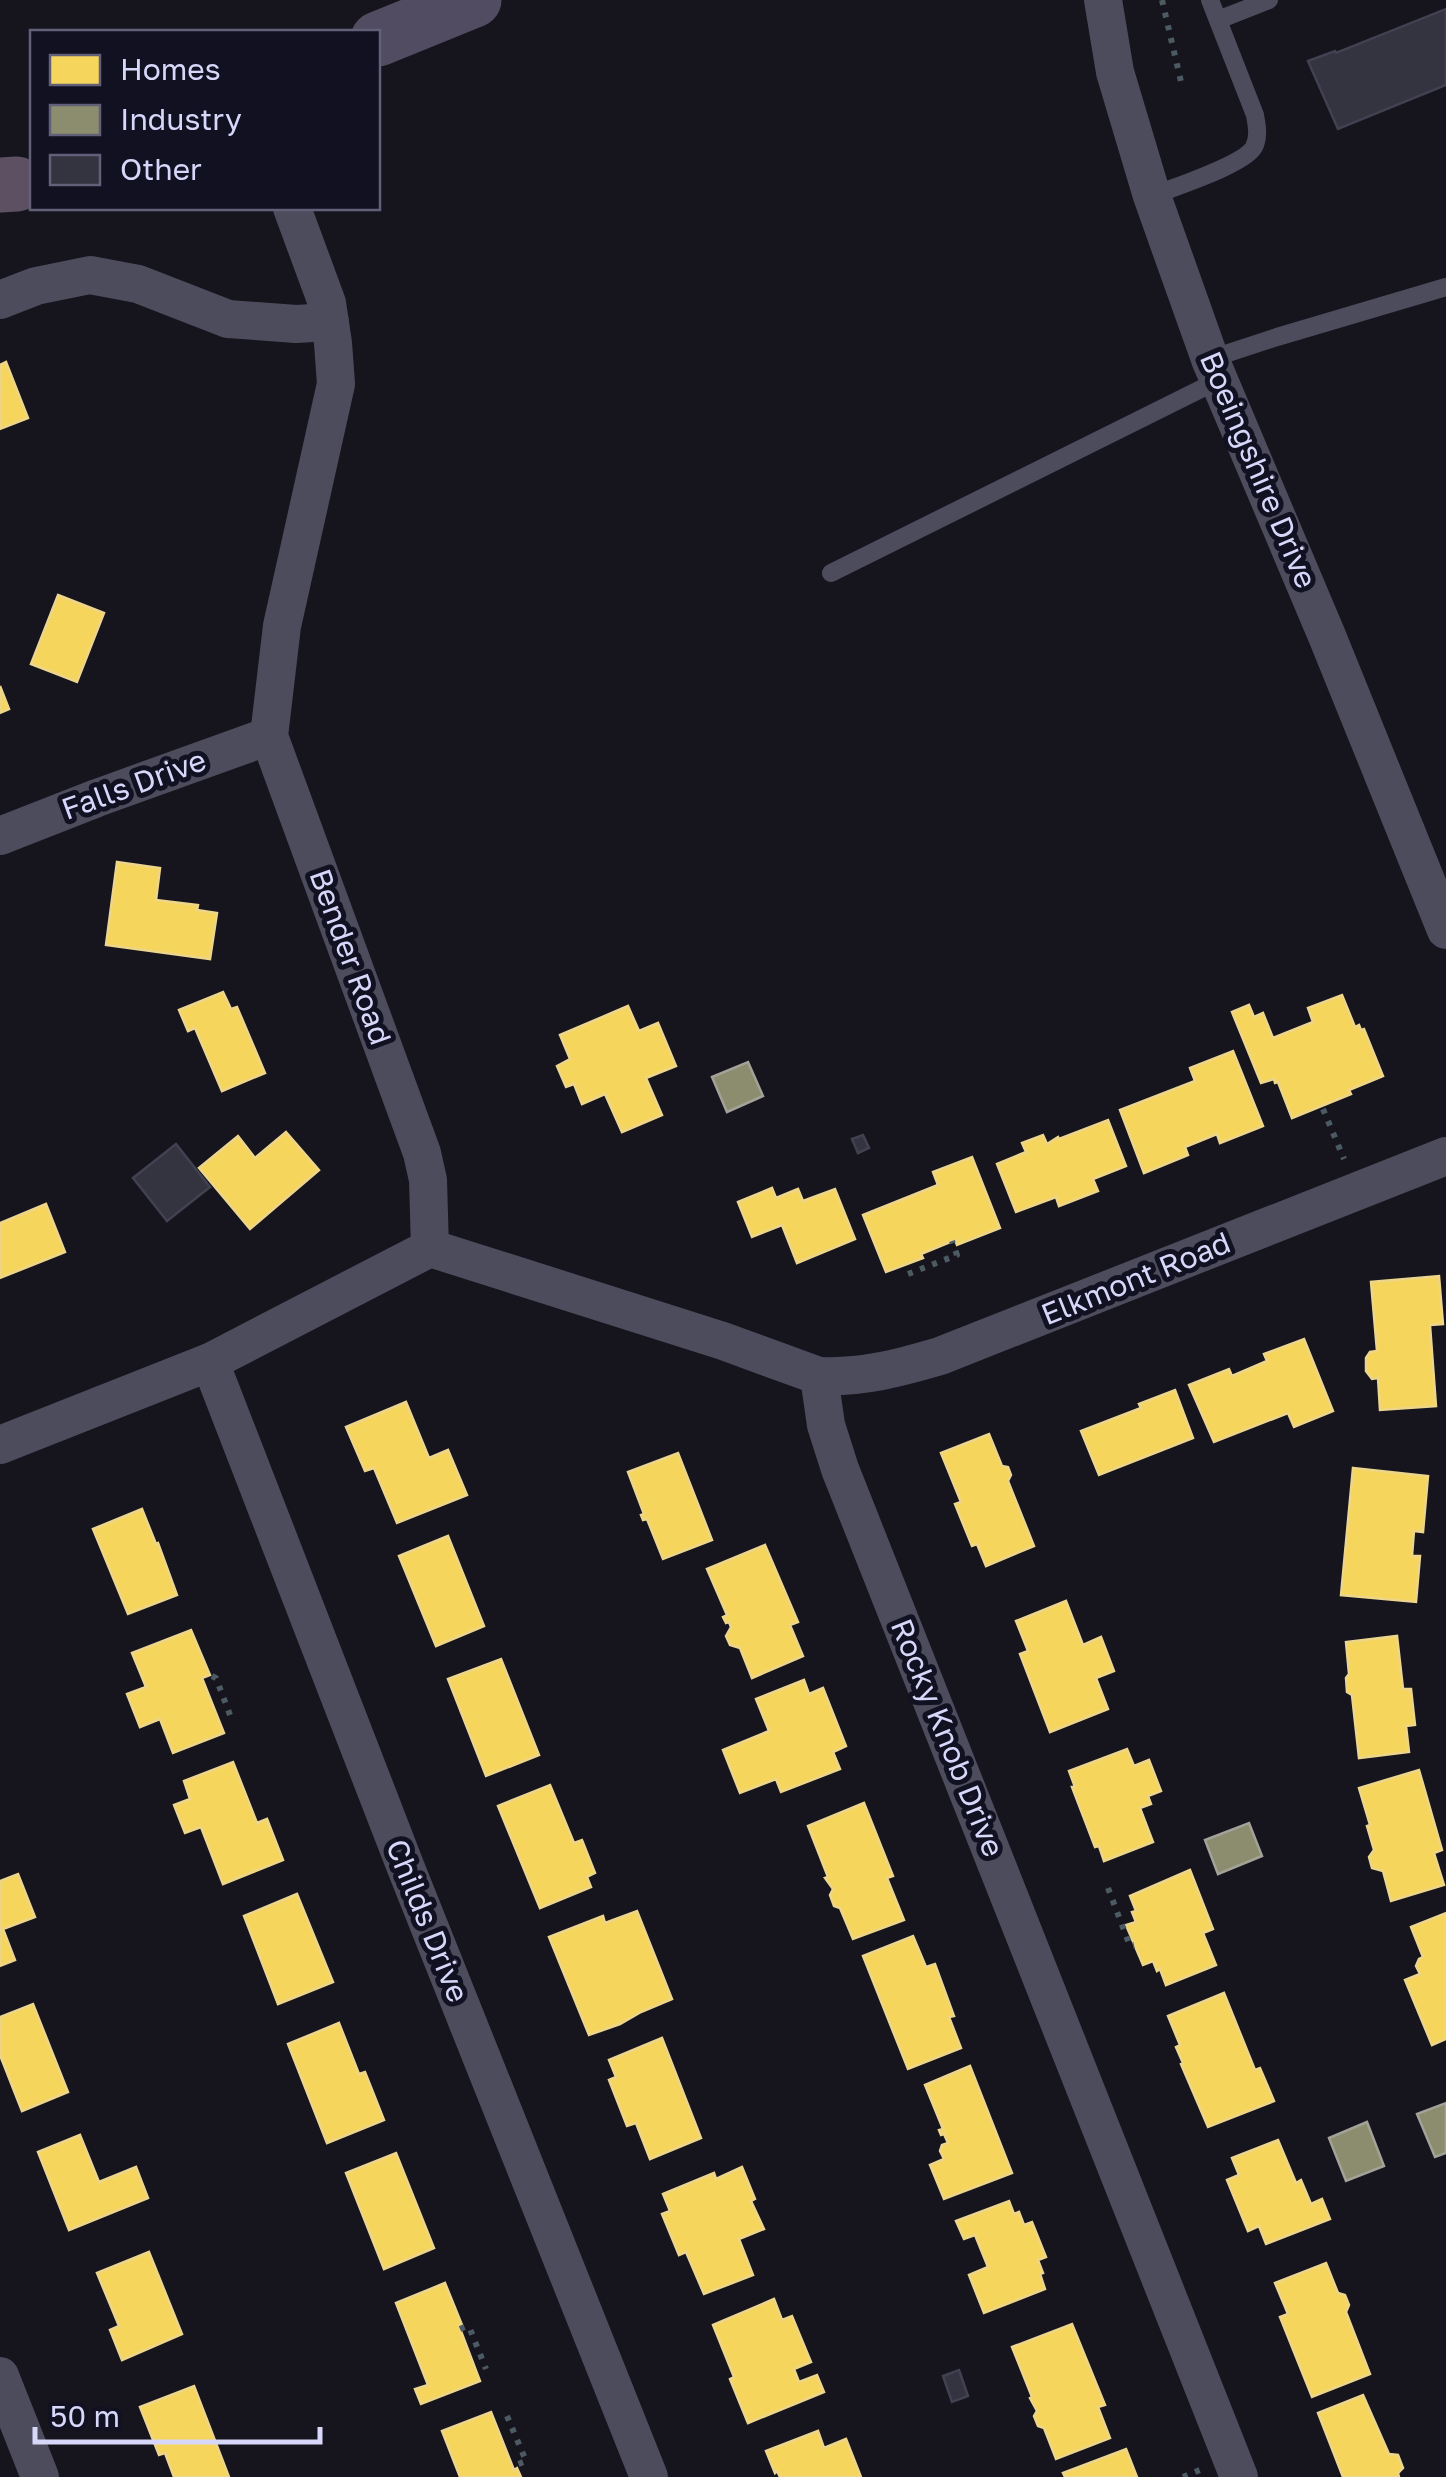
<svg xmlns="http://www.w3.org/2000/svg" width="1446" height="2477" viewBox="0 0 1446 2477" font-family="'Golos Text',sans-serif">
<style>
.homes{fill:#f6d55c;stroke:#edd68b;stroke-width:2.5}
.industry{fill:#8c8c6e;stroke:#a2a298;stroke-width:2.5}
.building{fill:#343340;stroke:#424151;stroke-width:2.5}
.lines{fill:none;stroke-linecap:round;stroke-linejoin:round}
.path{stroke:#4c5a63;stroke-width:6;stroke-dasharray:5 8;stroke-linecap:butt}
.service{stroke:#4c4c5d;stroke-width:18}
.minor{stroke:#4c4c5d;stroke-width:38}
.primary{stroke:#524c62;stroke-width:55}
.motorway{stroke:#5d5062;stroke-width:55}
.labels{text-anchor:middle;stroke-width:10;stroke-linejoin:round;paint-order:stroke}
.street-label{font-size:30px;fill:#d7d7fa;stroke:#121122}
</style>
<rect width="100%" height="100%" fill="#16151e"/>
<!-- homes -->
<g class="homes">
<path d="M6 362 28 418 0 429V365Z"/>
<path d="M58 595 104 613 77 682 31 664Z"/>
<path d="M0 686 9 709 0 713Z"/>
<path d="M117 862 160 868 156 900 198 905 197 910 217 913 210 959 106 945Z"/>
<path d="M223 992 231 1009 237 1007 265 1073 222 1091 195 1028 188 1031 179 1010Z"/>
<path d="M1342 995 1355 1027 1359 1025 1361 1030 1364 1029 1383 1076 1349 1090 1351 1094 1292 1118 1278 1082 1275 1083 1274 1079 1261 1083 1232 1012 1249 1005 1254 1017 1263 1013 1273 1038 1313 1022 1308 1008Z"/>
<path d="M628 1006 639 1031 658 1023 676 1066 646 1078 662 1115 622 1132 605 1094 582 1104 574 1084 566 1087 557 1066 570 1059 560 1035Z"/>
<path d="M1233 1051 1263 1126 1220 1143 1217 1134 1185 1147 1188 1155 1144 1173 1120 1110 1195 1081 1190 1068Z"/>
<path d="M1108 1120 1126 1166 1093 1179 1098 1191 1059 1206 1056 1197 1016 1212 997 1164 1026 1152 1022 1143 1043 1135 1047 1144 1058 1137 1059 1139Z"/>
<path d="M286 1132 319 1170 250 1229 199 1168 238 1136 255 1158Z"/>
<path d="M972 1157 1000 1228 957 1245 955 1240 921 1254 923 1258 886 1272 863 1215 938 1185 933 1172Z"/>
<path d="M772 1188 776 1198 798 1189 803 1201 835 1189 855 1239 797 1263 782 1225 752 1237 738 1202Z"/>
<path d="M46 1204 65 1252 0 1278V1223Z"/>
<path d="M1439 1276 1443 1324 1430 1325 1436 1406 1380 1410 1378 1378 1372 1379 1366 1371V1358L1370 1352 1377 1351 1371 1282Z"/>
<path d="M1304 1339 1333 1411 1294 1427 1288 1413 1214 1442 1189 1385 1229 1369 1232 1376 1267 1361 1264 1354Z"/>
<path d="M1175 1390 1193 1438 1099 1475 1081 1431 1141 1408 1139 1404Z"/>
<path d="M406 1402 429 1458 448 1450 467 1495 397 1523 374 1468 365 1471 346 1427Z"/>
<path d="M989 1434 1002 1466 1008 1467 1011 1475 1008 1481 1034 1546 986 1566 977 1544 972 1546 955 1504 961 1502 941 1453Z"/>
<path d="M678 1453 712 1540 663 1559 647 1519 643 1520 641 1515 644 1514 628 1472Z"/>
<path d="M1353 1468 1428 1476 1423 1532 1414 1531 1412 1556H1420L1416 1602 1341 1595Z"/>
<path d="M142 1509 156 1544 158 1543 177 1595 128 1614 93 1529Z"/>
<path d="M448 1536 484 1626 436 1646 399 1556Z"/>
<path d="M765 1545 798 1622 790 1625 803 1656 752 1678 740 1648 730 1645 726 1636 731 1627 729 1622 726 1623 723 1617 727 1615 707 1569Z"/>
<path d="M1066 1601 1083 1645 1101 1637 1114 1671 1096 1678 1108 1709 1050 1732 1020 1654 1028 1651 1016 1621Z"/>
<path d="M191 1630 210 1675 202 1678 224 1733 173 1753 160 1719 140 1727 127 1694 146 1687 132 1653Z"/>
<path d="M1397 1636 1403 1689H1411L1415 1725 1406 1726 1409 1752 1359 1758 1352 1695 1347 1692 1346 1678 1349 1674 1346 1642Z"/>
<path d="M501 1659 539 1755 486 1776 448 1679Z"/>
<path d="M804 1680 809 1694 823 1688 846 1746 833 1752 840 1769 781 1792 776 1779 740 1793 723 1750 769 1731 756 1699Z"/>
<path d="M1127 1749 1134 1766 1149 1760 1161 1791 1148 1796 1151 1804 1140 1808 1153 1842 1104 1861 1099 1846 1095 1847 1072 1787H1075L1069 1771Z"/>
<path d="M233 1762 257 1823 267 1819 283 1860 223 1884 201 1827 185 1833 174 1805 190 1799 184 1781Z"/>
<path d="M1419 1770 1442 1850 1434 1853 1444 1885 1391 1901 1383 1871 1372 1868 1369 1857 1374 1850 1367 1826 1370 1825 1359 1788Z"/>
<path d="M550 1785 574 1843 582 1840 595 1873 587 1877 591 1887 540 1908 498 1806Z"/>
<path d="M864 1803 893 1876 887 1878 904 1920 853 1939 840 1908 834 1906 830 1895 833 1889 825 1878 828 1877 808 1826Z"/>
<path d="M1190 1870 1213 1929 1203 1933 1216 1965 1166 1985 1160 1969 1157 1971 1153 1961 1143 1965 1126 1925 1136 1922 1132 1912 1136 1911 1130 1896Z"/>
<path d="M18 1874 35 1917 3 1929 15 1960 0 1966V1881Z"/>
<path d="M297 1894 333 1982 278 2004 244 1916Z"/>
<path d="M637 1911 672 1999 641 2012 620 2024 589 2035 549 1937 603 1916 605 1923Z"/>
<path d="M1446 1913V2039L1432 2045 1405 1980 1420 1974 1416 1966 1419 1959 1423 1957 1411 1927Z"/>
<path d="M913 1936 926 1967 935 1964 954 2016 949 2017 961 2048 908 2069 863 1956Z"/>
<path d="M1224 1993 1255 2070 1260 2068 1274 2101 1208 2127 1181 2064 1183 2063 1176 2047 1180 2045 1168 2016Z"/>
<path d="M33 2004 68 2092 22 2111 0 2055V2017Z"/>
<path d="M339 2023 359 2074 365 2072 384 2120 327 2143 288 2044Z"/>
<path d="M662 2038 701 2138 650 2159 636 2123 627 2126 609 2080 616 2077 609 2060Z"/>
<path d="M970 2066 1012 2173 944 2199 930 2165 944 2159 940 2151 942 2145 948 2143 944 2134 941 2135 939 2130 943 2129 925 2085Z"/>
<path d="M80 2135 99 2182 136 2167 148 2198 69 2230 38 2152Z"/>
<path d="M1278 2140 1296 2183 1301 2180 1311 2204 1322 2199 1330 2219 1266 2244 1259 2226 1248 2231 1227 2180 1239 2175 1232 2158Z"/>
<path d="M396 2153 434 2248 384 2269 346 2173Z"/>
<path d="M742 2167 755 2199 751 2201 764 2229 739 2239 753 2275 704 2294 686 2252 679 2255 662 2214 670 2211 663 2194 714 2173 716 2179Z"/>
<path d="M1009 2201 1014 2214 1019 2212 1024 2225 1032 2222 1046 2257 1038 2260 1043 2273 1040 2274 1045 2289 984 2313 969 2275 988 2267 975 2235 964 2239 956 2221Z"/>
<path d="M149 2252 182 2334 122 2360 110 2330 119 2326 97 2273Z"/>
<path d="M1326 2263 1338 2293 1345 2295 1349 2305 1346 2312 1370 2374 1312 2397 1280 2317 1288 2314 1275 2283Z"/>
<path d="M445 2283 462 2325 459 2326 480 2381 421 2404 415 2389 428 2385 396 2303Z"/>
<path d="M774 2299 782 2320 792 2316 811 2362 794 2369 799 2382 817 2375 824 2392 748 2423 730 2379 734 2377 713 2325Z"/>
<path d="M1072 2324 1105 2405 1098 2407 1110 2438 1056 2459 1044 2428 1038 2426 1034 2416 1037 2411 1030 2398 1032 2397 1012 2347Z"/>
<path d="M194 2386 229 2477H174L165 2453 159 2455 140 2407Z"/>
<path d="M1363 2395 1389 2454 1398 2455 1403 2468 1398 2473 1399 2477H1343L1318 2413Z"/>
<path d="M491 2412 514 2470 517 2468 521 2477H460L442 2431Z"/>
<path d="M818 2431 824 2448 846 2439 861 2477H780L777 2471 775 2473 766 2451Z"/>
<path d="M1126 2449 1137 2477H1065L1063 2473Z"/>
</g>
<!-- industry -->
<g class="industry">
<path d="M748 1062 763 1096 727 1112 712 1077Z"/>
<path d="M1249 1823 1262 1856 1218 1874 1205 1840Z"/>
<path d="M1446 2103V2153L1435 2157 1417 2114Z"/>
<path d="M1367 2122 1384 2166 1346 2181 1329 2138Z"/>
</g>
<!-- building -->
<g class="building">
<path d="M1446 9V85L1338 129 1308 61 1335 51 1336 53Z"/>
<path d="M863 1135 869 1148 858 1153 852 1139Z"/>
<path d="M176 1144 210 1187 167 1221 133 1178Z"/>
<path d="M959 2370 968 2396 952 2402 943 2376Z"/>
</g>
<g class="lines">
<!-- path -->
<g class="path">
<path d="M1162 0 1182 86"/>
<path d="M1323 1109 1344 1159"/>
<path d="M908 1274 957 1255 952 1241"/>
<path d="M212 1676 216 1678 230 1715"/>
<path d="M1108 1888 1130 1946 1134 1945"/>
<path d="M460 2329 467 2326 470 2329 486 2369"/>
<path d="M507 2416 526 2461 513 2466"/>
<path d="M1183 2477 1200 2470"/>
</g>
<!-- service -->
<g class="service">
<path d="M1218 20 1269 0"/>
<path d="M1152 196C1174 187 1244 165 1254 147 1259 137 1257 126 1255 115L1210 0"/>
<path d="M1210 359 1277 337 1446 287"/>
<path d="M831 573 1219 380"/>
</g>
<!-- minor -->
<g class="minor">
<path d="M1103 0 1115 72 1152 196 1210 359 1327 636 1446 930"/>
<path d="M0 300 36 286 90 275 138 284 228 319 296 324 330 322"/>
<path d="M0 836 97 798 269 736"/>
<path d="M430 1248 723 1341 819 1376 826 1425 840 1469 1239 2477"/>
<path d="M210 1362 406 1868 649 2477"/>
<path d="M819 1376C862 1378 899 1368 940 1356L1446 1156"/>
<path d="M0 1445 210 1362 430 1248 428 1180 422 1153 269 736 282 626 336 384 333 343 327 303 292 208"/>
<path d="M0 2376 40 2477"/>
</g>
<!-- primary -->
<path class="primary" d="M378 39 474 0"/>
<!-- motorway -->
<path class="motorway" d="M0 185 17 184"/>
</g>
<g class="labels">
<!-- street labels -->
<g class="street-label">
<text transform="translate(1258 470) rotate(67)" y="10">Boeingshire Drive</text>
<text transform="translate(134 785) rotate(-20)" y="10">Falls Drive</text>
<text transform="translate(350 957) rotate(70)" y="10">Bender Road</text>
<text transform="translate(1136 1279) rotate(-22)" y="10">Elkmont Road</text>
<text transform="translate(947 1738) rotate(68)" y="10">Rocky Knob Drive</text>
<text transform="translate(427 1921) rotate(68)" y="10">Childs Drive</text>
</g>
</g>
<!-- legend -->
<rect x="30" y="30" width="350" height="180" fill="#121122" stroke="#616078" stroke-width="2.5"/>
<rect x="50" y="55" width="50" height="30" fill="#f6d55c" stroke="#616078" stroke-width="2.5"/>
<text x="120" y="80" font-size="30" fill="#d7d7fa">Homes</text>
<rect x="50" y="105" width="50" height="30" fill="#8c8c6e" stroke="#616078" stroke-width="2.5"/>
<text x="120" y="130" font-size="30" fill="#d7d7fa">Industry</text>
<rect x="50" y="155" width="50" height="30" fill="#343340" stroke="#616078" stroke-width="2.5"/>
<text x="120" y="180" font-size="30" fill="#d7d7fa">Other</text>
<!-- scale -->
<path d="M35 2427v15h285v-15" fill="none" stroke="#d7d7fa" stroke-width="5"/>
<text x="50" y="2427" font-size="30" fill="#d7d7fa" stroke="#121122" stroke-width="8" paint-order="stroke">50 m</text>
</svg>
